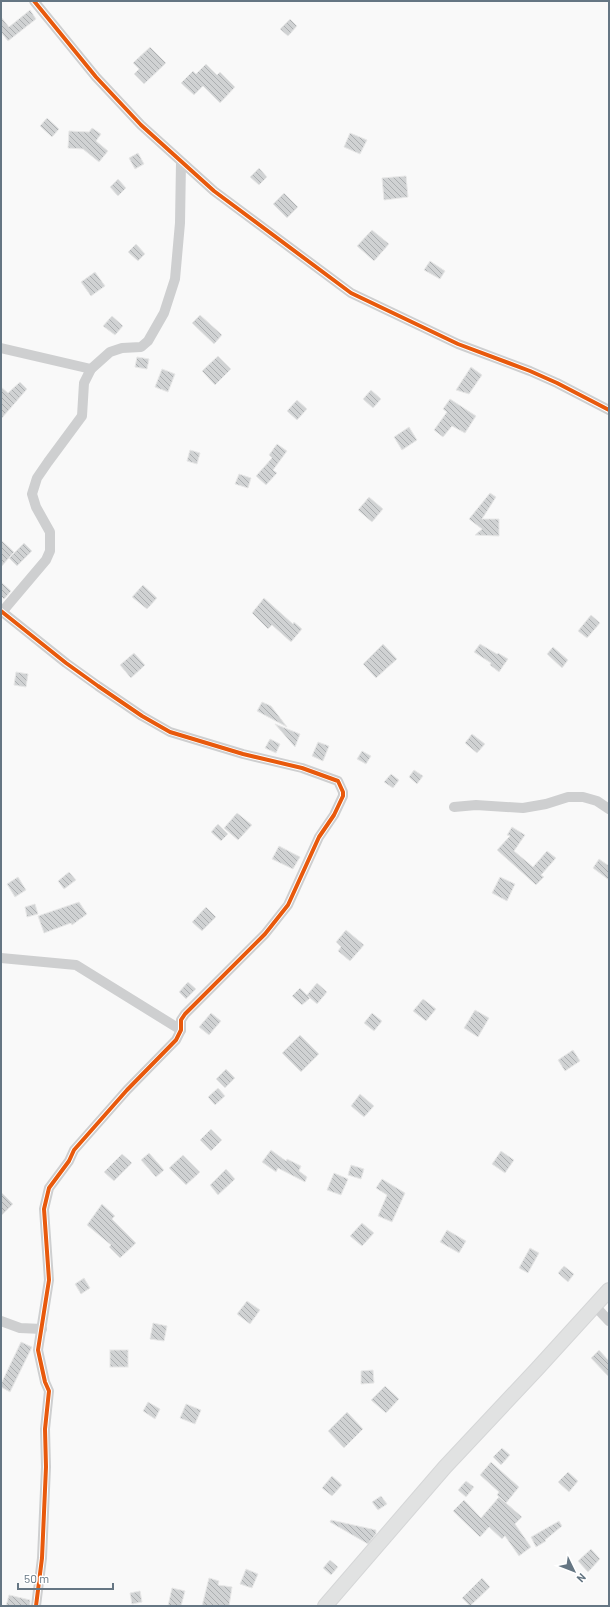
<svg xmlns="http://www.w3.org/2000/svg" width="610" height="1607" viewBox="0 0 610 1607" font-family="Barlow,sans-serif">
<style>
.building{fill:url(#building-back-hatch);stroke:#e8e8e8}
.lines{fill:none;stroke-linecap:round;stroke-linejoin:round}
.secondary-casing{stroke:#d5d6d7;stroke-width:16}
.street{stroke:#cecfd0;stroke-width:10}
.secondary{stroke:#e1e2e2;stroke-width:14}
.cycleway-casing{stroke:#fff;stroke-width:6}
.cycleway{stroke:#e8590c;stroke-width:4}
</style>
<defs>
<pattern id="building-back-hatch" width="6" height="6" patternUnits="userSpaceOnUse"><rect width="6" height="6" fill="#d0d2d3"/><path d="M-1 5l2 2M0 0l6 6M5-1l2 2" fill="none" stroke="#acafb1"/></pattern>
</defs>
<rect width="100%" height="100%" fill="#f9f9f9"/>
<!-- building -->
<g class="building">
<path d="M30 10 36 19 8 41 1 32V17L9 27Z"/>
<path d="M290 19 297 26 288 36 280 29Z"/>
<path d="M150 47 166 63 144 84 134 74 139 69 133 63Z"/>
<path d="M206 64 217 75 220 72 235 87 220 103 203 86 194 95 181 83 193 71 196 74Z"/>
<path d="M47 118 59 129 52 137 40 126Z"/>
<path d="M92 128 101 134 96 141 108 151 99 162 83 149 68 148 69 131 89 132Z"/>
<path d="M350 133 367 140 360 154 344 147Z"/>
<path d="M138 153 144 164 135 169 129 158Z"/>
<path d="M259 168 267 177 259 185 250 177Z"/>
<path d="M406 176 408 197 384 200 382 178Z"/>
<path d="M118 179 126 188 118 196 110 187Z"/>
<path d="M284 193 298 207 287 218 273 204Z"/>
<path d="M372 230 389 244 374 261 357 246Z"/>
<path d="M136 244 145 254 138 261 128 252Z"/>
<path d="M430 261 445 271 440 279 424 270Z"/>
<path d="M95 272 105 286 91 296 81 282Z"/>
<path d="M200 315 222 335 214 344 192 323Z"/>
<path d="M112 316 123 326 115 335 103 326Z"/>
<path d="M218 356 231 369 215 385 202 371Z"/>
<path d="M137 357 149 359 147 369 135 367Z"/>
<path d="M471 367 482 375 469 394 456 390Z"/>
<path d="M162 369 175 374 168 392 155 387Z"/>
<path d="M20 382 27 389 1 419V387L8 393Z"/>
<path d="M371 390 381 399 373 408 363 399Z"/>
<path d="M450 399 476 416 465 433 452 426 443 437 434 430 447 412 443 409Z"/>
<path d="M297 400 307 409 297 420 287 411Z"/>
<path d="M409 427 417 440 402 450 394 437Z"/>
<path d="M277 444 287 451 273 470 277 473 266 485 256 476 272 458 269 455Z"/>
<path d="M190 450 200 453 197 464 187 461Z"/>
<path d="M239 474 251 478 248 488 235 484Z"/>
<path d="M490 493 496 497 482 519H499V536L475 535 482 529 469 519Z"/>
<path d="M369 497 383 509 372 522 358 510Z"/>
<path d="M1 540 14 552 1 567Z"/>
<path d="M24 543 32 551 17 566 9 558Z"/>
<path d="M1 582 11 591 4 599 1 596Z"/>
<path d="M143 585 157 598 147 609 132 597Z"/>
<path d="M264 598 293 624 294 622 302 629 291 642 272 625 268 629 252 613Z"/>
<path d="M591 615 600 623 587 638 578 631Z"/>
<path d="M383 644 397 659 376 678 363 664Z"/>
<path d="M480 644 497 654 498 653 508 659 499 672 490 665 491 663 474 652Z"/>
<path d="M553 647 568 660 562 668 547 654Z"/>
<path d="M134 653 145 665 131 678 120 665Z"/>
<path d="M16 672 28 674 26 687 14 685Z"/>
<path d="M262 702 271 706 287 727 257 711Z"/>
<path d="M275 724 300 734 295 747Z"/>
<path d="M472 734 485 744 477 753 465 743Z"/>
<path d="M270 739 280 744 276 753 265 748Z"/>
<path d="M318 742 329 746 323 761 312 756Z"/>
<path d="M362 751 371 756 366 764 357 759Z"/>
<path d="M414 770 423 776 417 784 409 777Z"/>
<path d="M391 774 399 780 393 788 384 782Z"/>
<path d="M237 813 252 825 238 840 224 828Z"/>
<path d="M218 824 228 834 221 841 211 832Z"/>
<path d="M512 827 525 835 514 851 533 867 547 851 556 858 541 875 544 877 536 885 497 850 510 836 507 835Z"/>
<path d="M279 846 300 857 293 869 272 859Z"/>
<path d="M599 859 609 866V880L593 868Z"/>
<path d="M69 872 76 880 64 889 58 881Z"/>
<path d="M18 877 26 890 15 897 7 884Z"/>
<path d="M500 877 515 884 507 901 492 893Z"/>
<path d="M79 902 87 914 72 925 71 923 44 933 38 916Z"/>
<path d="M35 904 38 914 27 917 25 907Z"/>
<path d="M206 907 216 917 202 931 192 922Z"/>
<path d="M346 930 364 945 350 961 338 951 341 947 336 942Z"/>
<path d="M188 982 196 989 186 999 179 992Z"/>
<path d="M317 983 327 992 317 1004 308 996 310 998 302 1005 292 996 300 988 307 995Z"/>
<path d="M423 999 436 1009 426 1021 413 1011Z"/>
<path d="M475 1010 489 1018 478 1037 464 1028Z"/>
<path d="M211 1013 221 1021 209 1035 199 1027Z"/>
<path d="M372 1013 382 1021 374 1031 364 1023Z"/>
<path d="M300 1035 319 1054 301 1072 282 1053Z"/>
<path d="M573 1050 580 1061 565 1071 558 1060Z"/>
<path d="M226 1069 235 1078 225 1088 216 1079Z"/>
<path d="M218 1088 225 1096 215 1105 208 1097Z"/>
<path d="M360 1094 374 1106 364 1117 351 1106Z"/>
<path d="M211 1129 222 1140 211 1151 200 1140Z"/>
<path d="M271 1150 286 1161 287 1159 301 1166 299 1171 307 1177 305 1182 278 1168 276 1172 262 1162Z"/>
<path d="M501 1151 514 1160 505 1173 492 1164Z"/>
<path d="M149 1153 164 1170 156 1177 141 1160Z"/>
<path d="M122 1154 132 1163 114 1181 104 1172Z"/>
<path d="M183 1155 200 1172 186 1185 169 1168Z"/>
<path d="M351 1165 364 1169 361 1179 348 1175Z"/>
<path d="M226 1169 235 1179 218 1195 210 1185Z"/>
<path d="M334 1173 348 1179 341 1195 327 1190Z"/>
<path d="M382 1179 405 1193 392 1222 378 1216 387 1195 376 1188Z"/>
<path d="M1 1192 13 1204 1 1216Z"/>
<path d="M102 1204 115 1216 112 1219 136 1243 120 1258 109 1247 111 1245 87 1225Z"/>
<path d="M362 1223 374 1233 362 1246 350 1236Z"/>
<path d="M447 1230 466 1241 459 1253 440 1242Z"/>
<path d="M530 1248 539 1253 528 1273 519 1268Z"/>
<path d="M564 1266 574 1274 568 1282 558 1273Z"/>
<path d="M84 1278 90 1288 81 1294 75 1284Z"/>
<path d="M247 1301 260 1310 250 1324 237 1314Z"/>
<path d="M153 1323 167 1326 164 1341 150 1339Z"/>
<path d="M21 1342 32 1347 10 1392 1 1387V1384Z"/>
<rect x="110" y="1350" width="18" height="17"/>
<path d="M599 1350 609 1361V1377L591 1358Z"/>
<path d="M373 1370 374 1383 361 1384V1371Z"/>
<path d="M385 1386 399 1399 386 1413 371 1400Z"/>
<path d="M148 1402 160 1409 155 1419 143 1411Z"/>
<path d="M186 1404 201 1410 195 1424 180 1418Z"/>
<path d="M347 1412 363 1429 344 1448 328 1431Z"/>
<path d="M502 1448 510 1455 501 1465 493 1457Z"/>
<path d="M491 1462 519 1487 506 1503 497 1495 499 1492 480 1475Z"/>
<path d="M568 1472 578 1481 569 1492 558 1482Z"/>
<path d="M332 1476 342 1485 332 1496 322 1488Z"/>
<path d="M466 1481 474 1487 466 1497 458 1490Z"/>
<path d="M381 1496 387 1504 378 1510 372 1502Z"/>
<path d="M499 1497 522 1517 515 1524 531 1547 519 1556 505 1536 502 1539 489 1527 480 1537 453 1511 464 1500 481 1518Z"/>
<path d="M331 1520 376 1530V1534L368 1544 330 1522Z"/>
<path d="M559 1521 562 1526 545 1540 546 1541 536 1547 531 1537Z"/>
<path d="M591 1549 600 1559 588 1572 578 1561Z"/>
<path d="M330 1560 338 1567 331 1575 323 1568Z"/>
<path d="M246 1569 258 1574 252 1588 240 1584Z"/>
<path d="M209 1578 219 1581 218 1585 232 1587 229 1606H202Z"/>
<path d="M482 1578 490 1587 470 1606 462 1598Z"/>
<path d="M172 1588 185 1591 181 1606H168Z"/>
<path d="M140 1591 142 1602 132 1604 130 1593Z"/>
<path d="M9 1595 30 1600V1606H6Z"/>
</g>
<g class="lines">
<defs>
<path id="secondary" d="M325 1606 445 1467 537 1369 609 1290"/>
</defs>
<!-- secondary casing -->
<use href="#secondary" class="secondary-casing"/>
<!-- street -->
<g class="street">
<path d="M34 1 96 77 141 125 214 191 351 293 458 344 530 371 557 383 609 410"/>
<path d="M1 348 91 369"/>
<path d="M1 611 66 663 98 686 142 716 170 732 243 754 302 768 338 781 343 792V796L334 815 319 837 288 905 265 934 185 1014 181 1020V1030L176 1040 127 1090 74 1150 69 1161 49 1188 44 1209 49 1280 38 1350 45 1382 49 1391 45 1429 46 1467 42 1558 36 1606"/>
<path d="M2 612 46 560 50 551V532L36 507 32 494 37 478 48 462 82 416 84 383 91 369 110 352 122 348 141 347 148 341 164 313 175 279 180 223 181 162"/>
<path d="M454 807 476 805 523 808 546 804 568 797H583L597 801 609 809"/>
<path d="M1 958 76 965 181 1030"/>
<path d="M595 1306 609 1321"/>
<path d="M1 1321 20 1328 42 1329"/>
</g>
<!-- secondary -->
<use href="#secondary" class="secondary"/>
<defs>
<g id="cycleway">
<path d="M34 1 96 77 141 125 214 191 351 293 458 344 530 371 557 383 609 410"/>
<path d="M1 611 66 663 98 686 142 716 170 732 243 754 302 768 338 781 343 792V796L334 815 319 837 288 905 265 934 185 1014 181 1020V1030L176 1040 127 1090 74 1150 69 1161 49 1188 44 1209 49 1280 38 1350 45 1382 49 1391 45 1429 46 1467 42 1558 36 1606"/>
</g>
</defs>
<!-- cycleway casing -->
<use href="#cycleway" class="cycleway-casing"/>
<!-- cycleway -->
<use href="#cycleway" class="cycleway"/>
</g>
<!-- border -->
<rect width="610" height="1607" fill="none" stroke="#657683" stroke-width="4"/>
<!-- north arrow -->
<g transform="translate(574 1571) rotate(133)" stroke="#ffffff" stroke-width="3" paint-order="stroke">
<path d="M0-3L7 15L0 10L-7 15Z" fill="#657683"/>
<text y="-6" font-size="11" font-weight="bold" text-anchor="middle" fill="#657683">N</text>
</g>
<!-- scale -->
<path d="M18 1583v6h95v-6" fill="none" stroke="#657683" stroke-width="2"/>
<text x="24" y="1583" font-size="12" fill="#657683" stroke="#ffffff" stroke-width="3" paint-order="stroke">50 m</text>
</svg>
